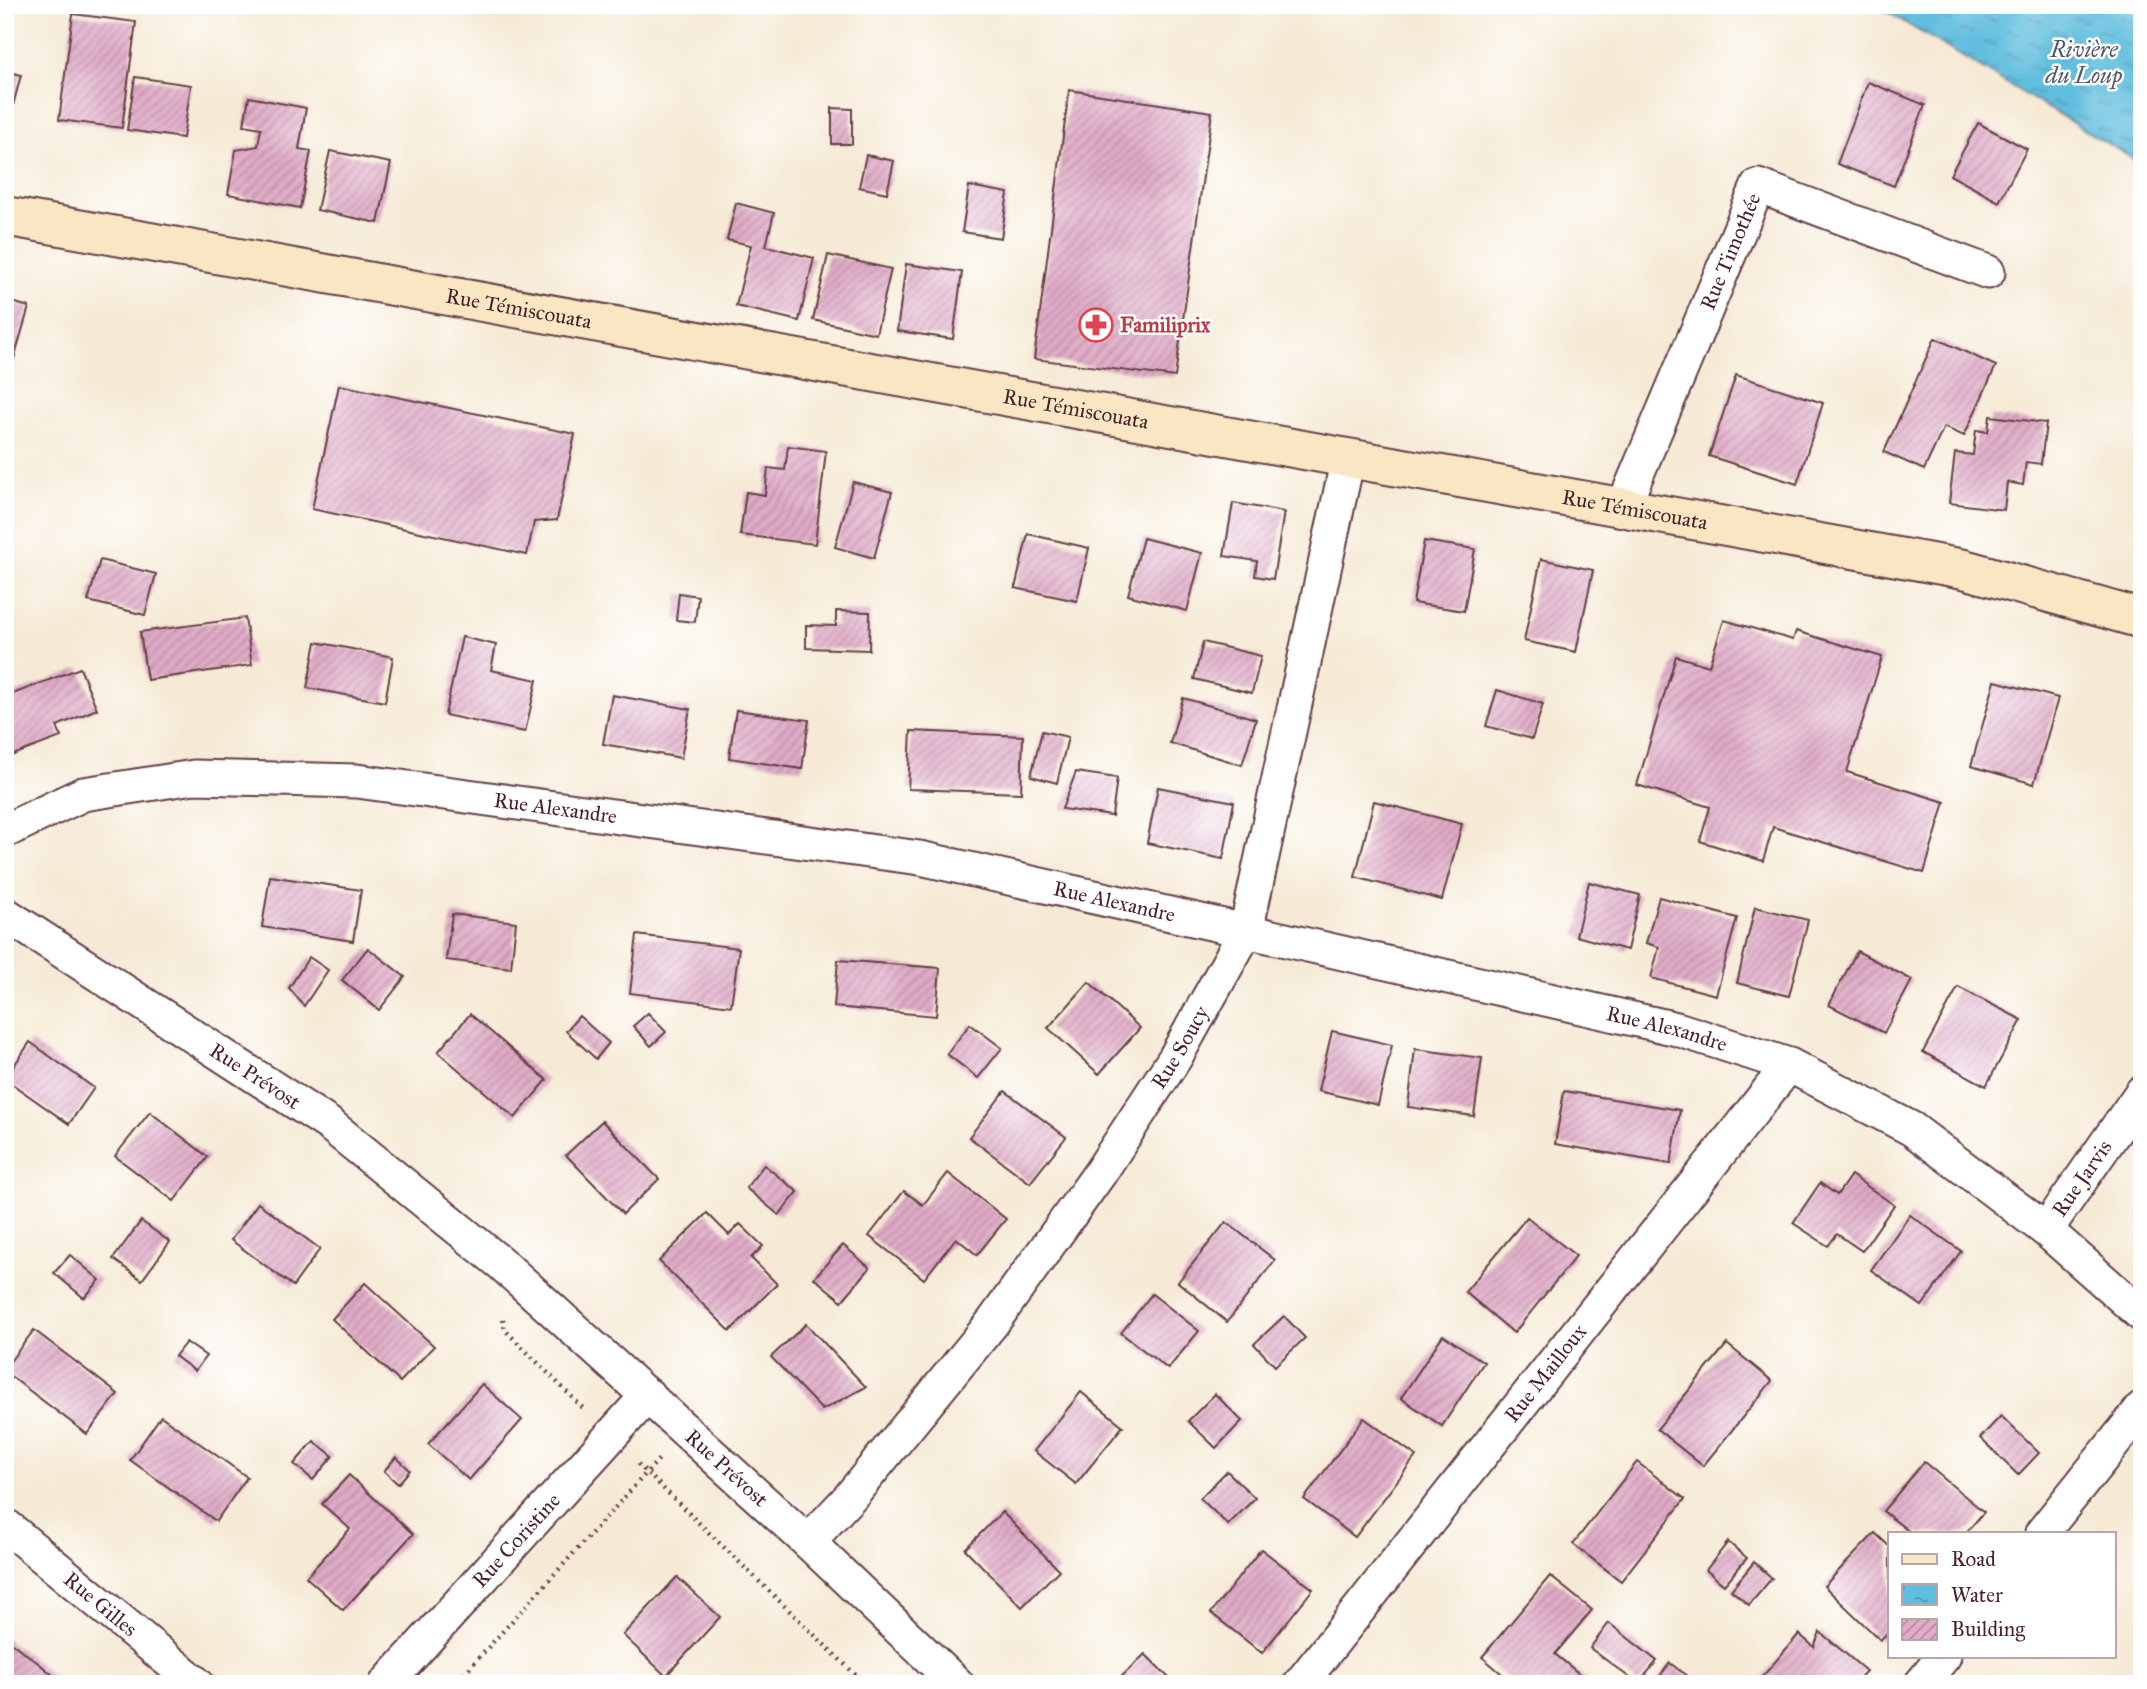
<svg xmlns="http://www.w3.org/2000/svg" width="2147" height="1689" viewBox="0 0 2147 1689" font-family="'IM FELL Great Primer',serif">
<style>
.water{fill:url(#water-ripples);stroke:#556e84;stroke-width:2}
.building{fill:url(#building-hatch)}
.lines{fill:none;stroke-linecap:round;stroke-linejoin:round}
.minor-casing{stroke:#643d45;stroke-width:37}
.secondary-casing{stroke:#643d45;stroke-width:42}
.path{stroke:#643d45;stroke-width:4.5;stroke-dasharray:2 5;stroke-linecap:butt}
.minor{stroke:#fff;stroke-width:33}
.secondary{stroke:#f9e7c3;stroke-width:38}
.labels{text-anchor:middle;stroke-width:5;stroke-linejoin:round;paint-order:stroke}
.street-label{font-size:21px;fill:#4a1f2b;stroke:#fff}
.health-label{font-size:21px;font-weight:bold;fill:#be3a42;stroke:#fff;text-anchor:start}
.water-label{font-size:23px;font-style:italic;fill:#52576a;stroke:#fff}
</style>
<defs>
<pattern id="water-ripples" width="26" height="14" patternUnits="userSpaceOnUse" patternTransform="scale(1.75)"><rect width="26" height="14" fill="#60bede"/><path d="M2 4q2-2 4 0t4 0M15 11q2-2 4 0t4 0" fill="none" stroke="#519ab4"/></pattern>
<pattern id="building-hatch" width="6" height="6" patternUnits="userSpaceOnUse" patternTransform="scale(1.75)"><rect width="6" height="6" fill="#e0acc7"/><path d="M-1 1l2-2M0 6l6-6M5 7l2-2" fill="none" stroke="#b88ba2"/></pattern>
</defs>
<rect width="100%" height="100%" fill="#fff"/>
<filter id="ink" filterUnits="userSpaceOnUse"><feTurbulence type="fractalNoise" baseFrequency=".0143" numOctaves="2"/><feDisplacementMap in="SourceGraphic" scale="14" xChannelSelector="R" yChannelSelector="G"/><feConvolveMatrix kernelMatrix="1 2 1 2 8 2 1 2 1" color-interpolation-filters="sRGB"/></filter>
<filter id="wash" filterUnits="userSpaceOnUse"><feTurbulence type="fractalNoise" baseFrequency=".00686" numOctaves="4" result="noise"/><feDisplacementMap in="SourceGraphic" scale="28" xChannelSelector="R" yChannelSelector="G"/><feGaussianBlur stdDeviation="1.57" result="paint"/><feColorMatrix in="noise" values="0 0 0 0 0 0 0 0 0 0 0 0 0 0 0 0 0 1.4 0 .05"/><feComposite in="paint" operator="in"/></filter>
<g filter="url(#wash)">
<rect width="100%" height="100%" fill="#f6ead6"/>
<!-- water -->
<path class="water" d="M1875 5H2142V164L1909 25Z"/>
<g id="blocks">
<!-- building -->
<g class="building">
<path d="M73 14 136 22 122 128 59 120Z"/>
<path d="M5 71 21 75 6 132H5Z"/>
<path d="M135 77 191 85 183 138 127 130Z"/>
<path d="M1868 82 1925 105 1894 186 1837 164Z"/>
<path d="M1069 90 1212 112 1175 377 1034 359Z"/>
<path d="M249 97 306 108 299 149 311 151 300 208 228 194 236 150 258 146 261 128 244 125Z"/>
<path d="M832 108 852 109V144H832Z"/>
<path d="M1978 123 2027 149 1999 202 1950 175Z"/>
<path d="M330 151 391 163 378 223 317 210Z"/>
<path d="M866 155 894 161 887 193 859 187Z"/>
<path d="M969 186 1008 193 1001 238 962 232Z"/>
<path d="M736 203 774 213 766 246 814 258 799 321 736 306 751 245 727 240Z"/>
<path d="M828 255 891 269 876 334 813 320Z"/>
<path d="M906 264 962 272 953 339 897 331Z"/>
<path d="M5 300 29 307 6 386H5Z"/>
<path d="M1935 338 1996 366 1964 436 1944 427 1924 470 1884 452Z"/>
<path d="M1736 375 1823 403 1797 484 1709 456Z"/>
<path d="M339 385 575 434 557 520 534 522 527 555 312 509Z"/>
<path d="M1990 416 2046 423 2041 464 2026 462 2023 485 2007 482 2004 510 1949 503 1955 453 1973 455 1976 430 1988 432Z"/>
<path d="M788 446 826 451 815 544 740 535 746 492 765 495 768 468 785 470Z"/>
<path d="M853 482 892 492 874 558 835 547Z"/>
<path d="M1233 503 1284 512 1273 579 1255 576 1257 561 1224 556Z"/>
<path d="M1028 534 1089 548 1077 601 1015 588Z"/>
<path d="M1143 538 1202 553 1187 611 1128 595Z"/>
<path d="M1424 541 1475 549 1464 611 1413 603Z"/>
<path d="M1541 559 1593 570 1576 652 1524 641Z"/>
<path d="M100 560 156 574 145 615 88 601Z"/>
<path d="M679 593 698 596 695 622 676 620Z"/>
<path d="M836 611 870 612 869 650 806 648V625L836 626Z"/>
<path d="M245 618 252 665 147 680 140 632Z"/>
<path d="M1724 620 1793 640 1796 631 1882 657 1847 772 1945 802 1924 873 1773 827 1763 861 1700 841 1710 807 1637 785 1676 656 1709 666Z"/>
<path d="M462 637 496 645 491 670 537 680 525 732 445 715Z"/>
<path d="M316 642 393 657 385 702 307 688Z"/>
<path d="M1203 642 1261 656 1252 693 1194 679Z"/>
<path d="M80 668 97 709 57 726 61 737 5 758V697Z"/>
<path d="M1995 681 2058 698 2034 784 1971 766Z"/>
<path d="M1497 690 1543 704 1532 739 1486 726Z"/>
<path d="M612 695 690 709 681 758 603 744Z"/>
<path d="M1183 698 1256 719 1242 765 1170 743Z"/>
<path d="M736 710 809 720 802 769 729 758Z"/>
<path d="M911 731 1023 736 1021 793 908 789Z"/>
<path d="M1042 731 1068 737 1057 783 1031 776Z"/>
<path d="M1076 772 1117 778 1112 816 1062 809Z"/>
<path d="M1158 787 1234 802 1223 859 1147 843Z"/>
<path d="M1374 801 1462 824 1442 900 1355 877Z"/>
<path d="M270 876 361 890 353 941 262 927Z"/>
<path d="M1589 882 1640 895 1627 950 1576 936Z"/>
<path d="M1659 897 1737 918 1716 995 1651 978 1659 947 1646 943Z"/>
<path d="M1755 907 1808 920 1789 996 1737 983Z"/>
<path d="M452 914 516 922 511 968 446 960Z"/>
<path d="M637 935 739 948 731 1006 630 993Z"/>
<path d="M368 948 405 977 379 1010 342 980Z"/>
<path d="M1857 951 1912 980 1884 1033 1829 1005Z"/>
<path d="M309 957 328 970 304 1006 289 988Z"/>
<path d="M838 960 940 968 936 1016 834 1007Z"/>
<path d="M1089 982 1140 1028 1099 1074 1048 1028Z"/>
<path d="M1958 987 2022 1020 1986 1086 1923 1052Z"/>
<path d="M648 1013 666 1032 651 1046 633 1026Z"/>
<path d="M470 1014 547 1080 515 1118 438 1052Z"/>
<path d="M579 1016 609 1043 596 1059 566 1031Z"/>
<path d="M970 1024 1002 1048 978 1078 947 1054Z"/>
<path d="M1332 1031 1392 1045 1378 1105 1318 1091Z"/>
<path d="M30 1042 94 1088 69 1124 5 1079Z"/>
<path d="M1415 1049 1482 1058 1474 1116 1408 1107Z"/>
<path d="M1005 1091 1066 1137 1030 1183 969 1137Z"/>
<path d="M1564 1091 1680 1110 1671 1164 1555 1144Z"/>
<path d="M150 1112 208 1157 174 1201 115 1156Z"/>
<path d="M602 1121 659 1179 623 1214 566 1155Z"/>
<path d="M764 1165 798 1192 779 1215 746 1188Z"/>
<path d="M948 1173 1006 1219 977 1255 956 1238 924 1279 869 1236 904 1191 923 1205Z"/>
<path d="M1851 1175 1894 1205 1862 1251 1837 1234 1828 1246 1793 1223 1820 1183 1837 1195Z"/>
<path d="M258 1203 320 1249 293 1286 231 1240Z"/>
<path d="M707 1213 729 1235 740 1224 763 1246 751 1258 777 1284 730 1331 659 1261Z"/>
<path d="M1910 1215 1961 1251 1922 1306 1871 1270Z"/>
<path d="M1527 1217 1576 1256 1514 1333 1465 1292Z"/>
<path d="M141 1221 170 1242 142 1280 113 1259Z"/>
<path d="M1226 1222 1275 1260 1227 1322 1178 1282Z"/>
<path d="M843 1245 870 1268 842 1301 814 1278Z"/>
<path d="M70 1255 100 1280 84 1298 54 1273Z"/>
<path d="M365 1283 434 1346 400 1382 332 1319Z"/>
<path d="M1152 1294 1199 1331 1168 1369 1121 1333Z"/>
<path d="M1284 1316 1305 1338 1275 1366 1254 1344Z"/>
<path d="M806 1324 866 1387 822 1410 771 1357Z"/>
<path d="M34 1330 118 1394 87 1434 5 1372V1368Z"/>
<path d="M1443 1335 1484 1362 1442 1426 1401 1398Z"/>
<path d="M186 1342 206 1356 195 1371 175 1356Z"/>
<path d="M1727 1344 1772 1381 1703 1466 1657 1429Z"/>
<path d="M482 1384 522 1420 469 1480 428 1444Z"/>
<path d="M1081 1392 1123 1426 1076 1484 1034 1451Z"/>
<path d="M1215 1394 1242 1421 1216 1448 1188 1421Z"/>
<path d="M161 1416 247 1477 216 1521 130 1460Z"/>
<path d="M2001 1416 2039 1453 2018 1475 1980 1438Z"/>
<path d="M1364 1418 1416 1456 1355 1537 1304 1499Z"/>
<path d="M314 1441 333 1456 313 1480 294 1464Z"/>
<path d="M396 1457 410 1470 398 1484 384 1471Z"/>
<path d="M1637 1462 1685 1499 1621 1581 1573 1544Z"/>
<path d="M1924 1462 1984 1512 1966 1533H1911L1883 1511Z"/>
<path d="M1227 1471 1255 1498 1228 1525 1200 1498Z"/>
<path d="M349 1475 413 1534 343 1610 306 1577 350 1529 322 1504Z"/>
<path d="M1002 1512 1059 1570 1022 1607 965 1549Z"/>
<path d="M1875 1533 1890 1547V1631L1880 1640 1824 1586Z"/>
<path d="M1728 1542 1747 1558 1724 1585 1706 1570Z"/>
<path d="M1261 1549 1313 1589 1262 1653 1211 1613Z"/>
<path d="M1754 1562 1772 1578 1749 1605 1731 1590Z"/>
<path d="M1550 1576 1592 1610 1555 1654 1588 1681 1586 1684H1514L1482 1657Z"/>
<path d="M677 1577 720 1617 666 1676 623 1635Z"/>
<path d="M1609 1623 1657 1661 1638 1684 1590 1648Z"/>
<path d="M1820 1632 1866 1671 1854 1684H1756L1799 1634 1814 1647Z"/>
<path d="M5 1638 37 1662 64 1684H5Z"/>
<path d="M1145 1654 1175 1684H1114Z"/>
<path d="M1670 1663 1697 1684H1654Z"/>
</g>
</g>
</g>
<g filter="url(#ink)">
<use href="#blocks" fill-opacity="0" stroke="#643d45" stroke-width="2"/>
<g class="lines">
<defs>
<g id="minor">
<path id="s1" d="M1624 505 1758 186 1988 272"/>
<path id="s2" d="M5 831 83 794 194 777 357 781 920 858 1246 931 1677 1029 1789 1065 1912 1129 2046 1230 2142 1315"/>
<path id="s3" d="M5 914 329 1124 503 1265 808 1542 957 1684"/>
<path id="s4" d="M2046 1230 2142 1092"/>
<path id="s5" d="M5 1525 197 1684"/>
<path d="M2042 1533 2142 1408"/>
<path id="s6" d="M808 1542 850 1497 993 1322 1100 1173 1175 1058 1246 931 1348 458"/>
<path id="s7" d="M386 1684 648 1395"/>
<path id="s8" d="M1300 1684 1789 1065"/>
<path d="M1921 1684 1944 1656"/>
</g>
<g id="secondary">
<path id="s9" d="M5 216 1964 569 2142 619"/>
</g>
</defs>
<!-- minor casing -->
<use href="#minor" class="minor-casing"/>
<!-- secondary casing -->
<use href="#secondary" class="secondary-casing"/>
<!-- path -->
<g class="path">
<path d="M503 1319 505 1330 585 1410"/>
<path d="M638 1464 865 1684"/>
<path d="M455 1684 659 1459"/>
</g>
<!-- minor -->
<use href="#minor" class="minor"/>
<!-- secondary -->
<use href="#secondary" class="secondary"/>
</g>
</g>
<!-- icons -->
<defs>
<symbol id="pharmacy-ring" viewBox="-11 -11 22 22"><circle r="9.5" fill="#fff" stroke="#e0444e" stroke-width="1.5"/><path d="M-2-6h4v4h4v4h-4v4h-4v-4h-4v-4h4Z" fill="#e0444e"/></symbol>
</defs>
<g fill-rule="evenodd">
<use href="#pharmacy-ring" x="1077" y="306" width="38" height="38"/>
</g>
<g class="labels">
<!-- street labels -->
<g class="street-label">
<text dy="7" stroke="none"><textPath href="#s1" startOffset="275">Rue Timothée</textPath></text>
<text dy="7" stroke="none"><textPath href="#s9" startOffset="522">Rue Témiscouata</textPath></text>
<text dy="7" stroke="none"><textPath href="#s9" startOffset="1088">Rue Témiscouata</textPath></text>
<text dy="7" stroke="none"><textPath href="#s9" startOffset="1656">Rue Témiscouata</textPath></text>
<text dy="7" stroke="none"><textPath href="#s2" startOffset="562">Rue Alexandre</textPath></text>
<text dy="7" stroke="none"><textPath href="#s2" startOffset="1129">Rue Alexandre</textPath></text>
<text dy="7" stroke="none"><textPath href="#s2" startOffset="1696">Rue Alexandre</textPath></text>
<text dy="7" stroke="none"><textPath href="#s6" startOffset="620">Rue Soucy</textPath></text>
<text dy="7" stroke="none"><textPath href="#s3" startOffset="298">Rue Prévost</textPath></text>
<text dy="7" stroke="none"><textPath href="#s4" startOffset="63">Rue Jarvis</textPath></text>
<text dy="7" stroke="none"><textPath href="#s8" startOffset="396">Rue Mailloux</textPath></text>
<text dy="7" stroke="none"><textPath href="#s3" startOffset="912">Rue Prévost</textPath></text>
<text dy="7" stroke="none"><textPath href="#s7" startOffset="194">Rue Coristine</textPath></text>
<text dy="7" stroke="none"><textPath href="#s5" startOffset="124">Rue Gilles</textPath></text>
</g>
<!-- health labels -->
<g class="health-label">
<text x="1120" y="332">Familiprix</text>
</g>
<!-- water labels -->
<g class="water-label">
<text x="2084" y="57">Rivière<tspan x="2084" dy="26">du Loup</tspan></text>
</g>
</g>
<!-- margin -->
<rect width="2147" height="1689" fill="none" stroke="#fff" stroke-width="28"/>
<!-- legend -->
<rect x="1888" y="1532" width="228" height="126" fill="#ffffff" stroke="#b7a5aa" stroke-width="2"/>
<rect x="1902" y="1554" width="35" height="10" fill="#f9e7c3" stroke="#b7a5aa" stroke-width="2"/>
<text x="1951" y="1566" font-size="21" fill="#4a1f2b">Road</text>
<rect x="1902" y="1584" width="35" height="21" fill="url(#water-ripples)" stroke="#b7a5aa" stroke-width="2"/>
<text x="1951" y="1602" font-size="21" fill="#4a1f2b">Water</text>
<rect x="1902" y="1619" width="35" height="21" fill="url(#building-hatch)" stroke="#b7a5aa" stroke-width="2"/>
<text x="1951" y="1636" font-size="21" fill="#4a1f2b">Building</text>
</svg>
